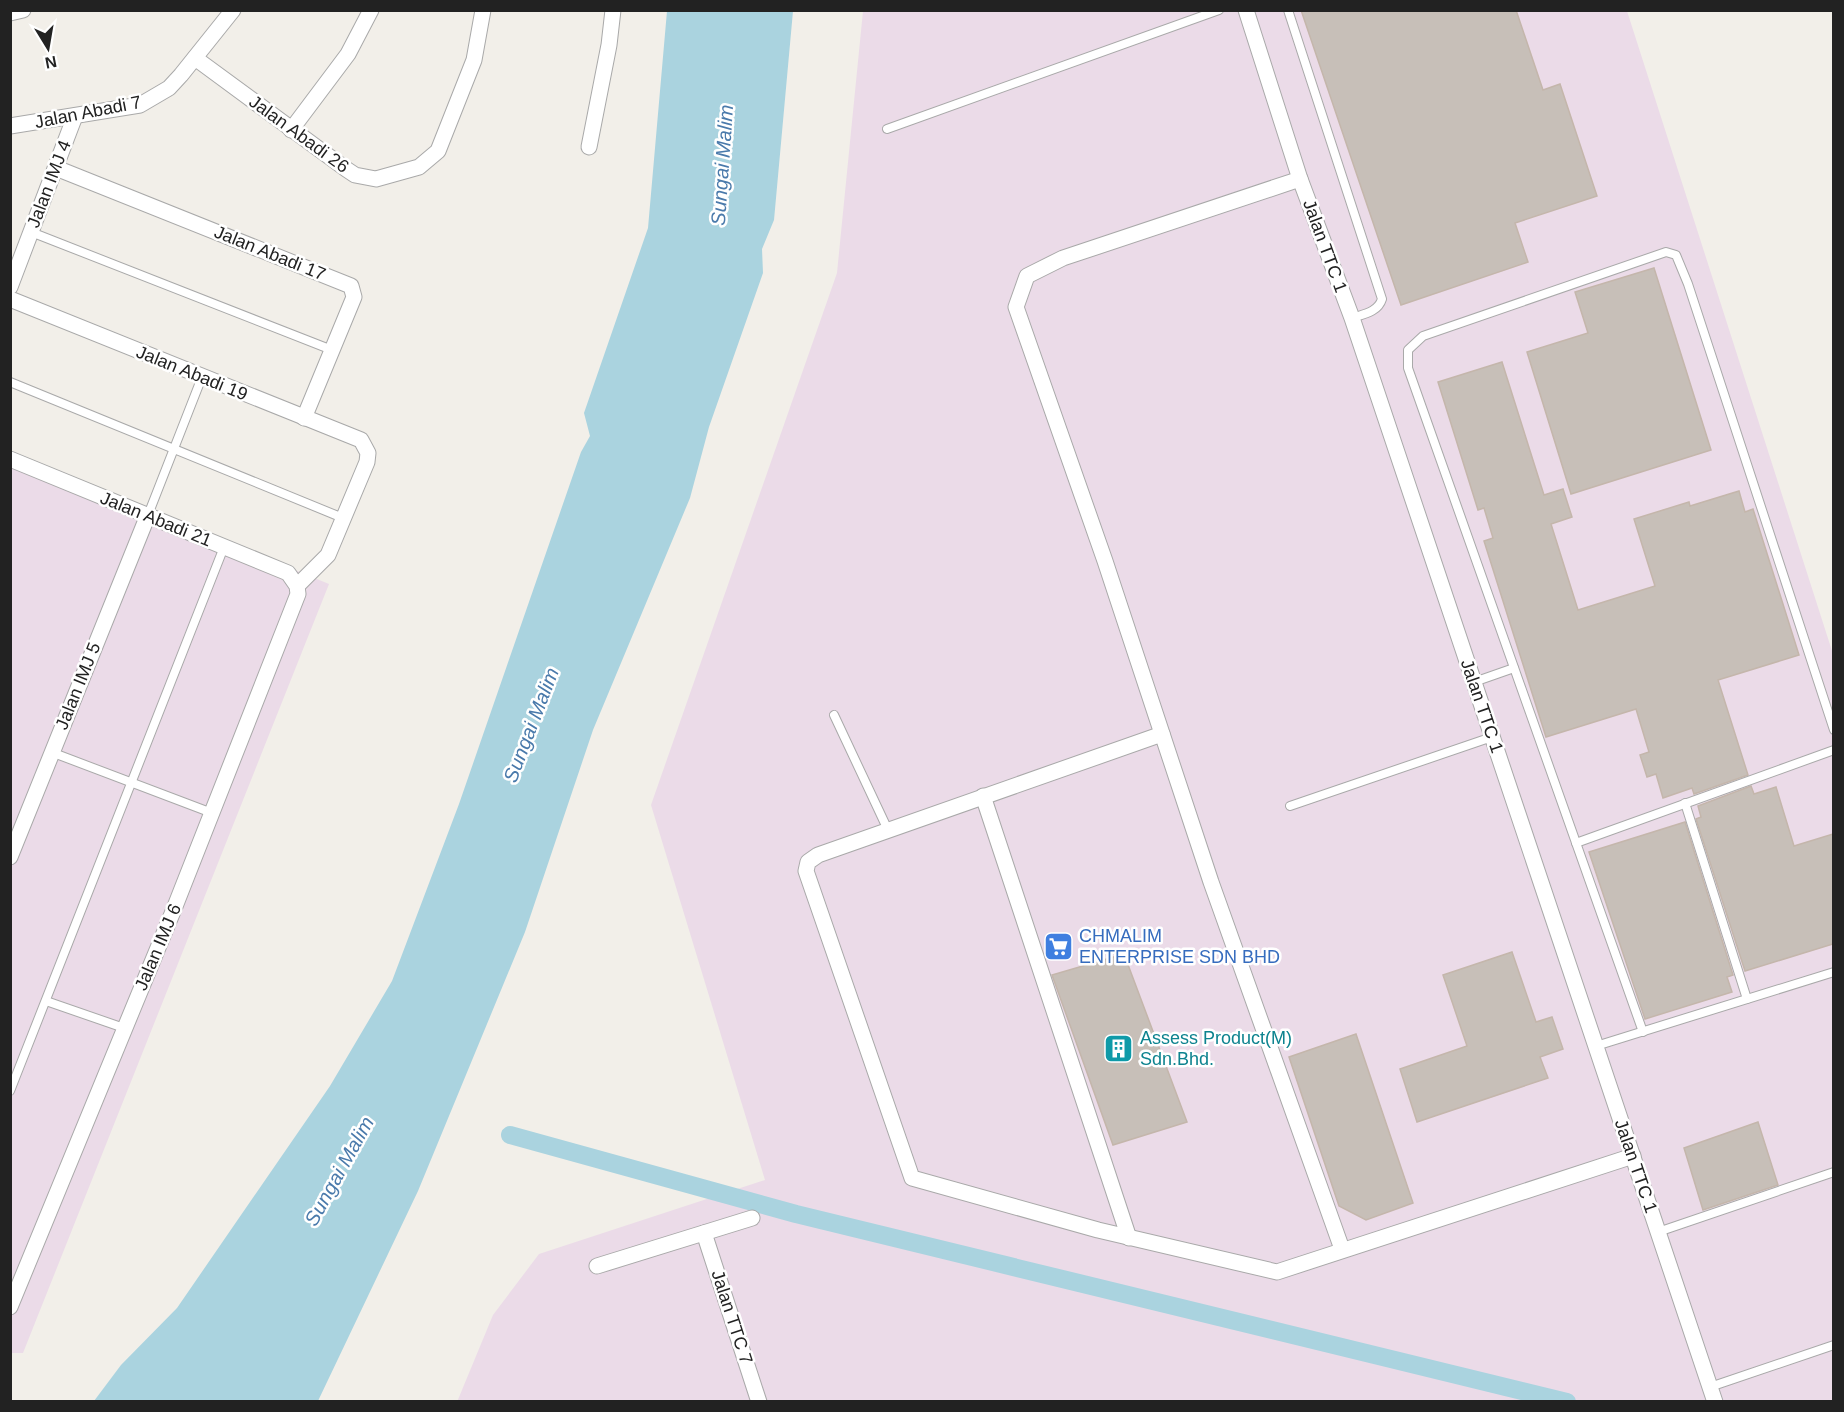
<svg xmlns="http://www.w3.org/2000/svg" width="1844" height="1412" viewBox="0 0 1844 1412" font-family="Arial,sans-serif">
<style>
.industrial{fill:#ebdbe8}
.water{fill:#aad3df}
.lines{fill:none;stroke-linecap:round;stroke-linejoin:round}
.canal{stroke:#aad3df;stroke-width:18}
.building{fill:#c7bfb8;stroke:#c4b6ab;stroke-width:1.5}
.service-casing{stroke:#a9a9a9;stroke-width:10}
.minor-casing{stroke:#a9a9a9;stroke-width:17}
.service{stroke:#fff;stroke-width:8}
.minor{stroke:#fff;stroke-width:15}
.labels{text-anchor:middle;stroke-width:5;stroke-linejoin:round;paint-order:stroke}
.street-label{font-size:18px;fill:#222;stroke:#fff}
.shop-label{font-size:18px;fill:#366cbe;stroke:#fff;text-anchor:start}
.culture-label{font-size:18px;fill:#0d838f;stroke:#fff;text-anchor:start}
.water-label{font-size:20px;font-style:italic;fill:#4a7aab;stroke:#fff}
</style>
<rect width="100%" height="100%" fill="#f2efe9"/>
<!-- industrial -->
<g class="industrial">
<path d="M863 11H1627L1833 654V1401L457 1402 493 1315 539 1254 765 1180 651 805 837 273Z"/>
<path d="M10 453 329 584 23 1353H10Z"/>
</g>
<!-- water -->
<path class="water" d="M667 11H793L774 220 762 249 763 273 709 427 690 498 593 730 525 932 418 1191 318 1401H94L121 1365 177 1308 330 1086 392 981 459 804 581 452 590 436 584 413 648 228Z"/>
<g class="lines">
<!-- canal -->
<path class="canal" d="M510 1135 796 1214 1567 1402"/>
</g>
<!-- building -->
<g class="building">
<path d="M1301 10H1516L1543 90 1560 84 1597 196 1515 223 1528 262 1401 305Z"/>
<path d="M1654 268 1711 450 1571 494 1527 352 1588 333 1575 292Z"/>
<path d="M1502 362 1544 495 1563 489 1572 517 1551 524 1578 610 1655 586 1634 519 1689 502 1690 506 1739 491 1745 512 1753 509 1799 655 1718 680 1748 775 1694 794 1692 788 1663 798 1656 774 1647 777 1640 755 1649 752 1636 709 1546 737 1484 541 1493 538 1484 508 1478 510 1438 382Z"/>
<path d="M1751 786 1754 794 1776 787 1794 846 1833 834V944L1745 971 1696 819 1701 817 1698 806Z"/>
<path d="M1685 822 1733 975 1727 977 1732 992 1645 1019 1589 852Z"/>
<path d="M1512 952 1536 1022 1552 1017 1563 1049 1540 1057 1548 1078 1417 1122 1400 1069 1467 1046 1443 975Z"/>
<path d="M1124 954 1187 1122 1113 1145 1052 975Z"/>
<path d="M1356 1034 1413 1203 1366 1220 1339 1206 1289 1057Z"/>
<path d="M1758 1122 1778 1185 1703 1210 1684 1148Z"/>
</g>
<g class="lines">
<defs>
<g id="service">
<path d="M1288 10 1382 299C1378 312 1364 314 1352 318"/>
<path d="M887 129 1219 10"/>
<path d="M31 232 332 350"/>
<path d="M10 382 343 518"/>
<path d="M148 515 202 377"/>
<path d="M1474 682 1514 668"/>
<path d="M834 715 888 830"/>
<path d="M51 752 212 813"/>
<path d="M1685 803 1747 999"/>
<path d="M1290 806 1492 737"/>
<path d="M1576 843 1834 750"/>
<path d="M46 1001 124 1028"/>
<path d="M1643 1032 1408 368V350L1423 336 1666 252 1676 255 1688 284 1834 730"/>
<path d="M1596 1046 1834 972"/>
<path d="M10 1091 224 547"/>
<path d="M1658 1232 1834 1172"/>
<path d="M1710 1387 1834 1345"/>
</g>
<g id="minor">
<path d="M1246 10 1300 179 1352 318 1715 1402"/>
<path d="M10 13 23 10"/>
<path d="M195 58 346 169 355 175 376 179 419 167 438 151 474 60 483 10"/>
<path d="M10 126 140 105 169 88 181 75 233 10"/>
<path d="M291 130 348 54 371 10"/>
<path d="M589 147 609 45 613 10"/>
<path d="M56 168 351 286 354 297 304 418"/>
<path d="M1300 179 1063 258 1027 276 1016 307 1105 561 1211 882 1342 1249"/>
<path d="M10 287 75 116"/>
<path d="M10 299 361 440 368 453 367 462 328 555 297 586"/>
<path d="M10 459 288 573 297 586 298 594 174 909 10 1307"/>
<path d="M1162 734 818 855 808 862 806 871 912 1178 1098 1230 1277 1272 1633 1156"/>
<path d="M983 796 1129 1238"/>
<path d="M10 857 148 515"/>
<path d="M704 1233 759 1402"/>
<path d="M597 1266 752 1218"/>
</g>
</defs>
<!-- service casing -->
<use href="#service" class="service-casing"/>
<!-- minor casing -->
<use href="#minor" class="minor-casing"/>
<!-- service -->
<use href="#service" class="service"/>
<!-- minor -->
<use href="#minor" class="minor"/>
</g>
<!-- icons -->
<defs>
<symbol id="supermarket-square" viewBox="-11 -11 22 22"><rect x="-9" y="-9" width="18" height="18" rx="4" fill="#3f7fe0" stroke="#fff"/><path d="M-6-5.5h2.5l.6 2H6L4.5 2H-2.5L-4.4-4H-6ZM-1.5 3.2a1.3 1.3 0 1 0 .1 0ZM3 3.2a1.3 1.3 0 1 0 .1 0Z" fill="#fff"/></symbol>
<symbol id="building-square" viewBox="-11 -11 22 22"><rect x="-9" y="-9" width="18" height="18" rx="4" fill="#0f9aa8" stroke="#fff"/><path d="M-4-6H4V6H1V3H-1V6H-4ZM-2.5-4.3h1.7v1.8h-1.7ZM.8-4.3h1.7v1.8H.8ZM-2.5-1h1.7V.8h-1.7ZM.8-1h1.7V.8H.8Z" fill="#fff"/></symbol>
</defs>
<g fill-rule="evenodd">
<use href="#supermarket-square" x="1042" y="930" width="33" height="33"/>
<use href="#building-square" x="1102" y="1032" width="33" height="33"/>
</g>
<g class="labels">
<!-- street labels -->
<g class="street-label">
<text transform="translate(88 112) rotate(-11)" y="6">Jalan Abadi 7</text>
<text transform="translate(299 134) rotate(36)" y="6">Jalan Abadi 26</text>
<text transform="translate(49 184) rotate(-69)" y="6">Jalan IMJ 4</text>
<text transform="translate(1325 246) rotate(70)" y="6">Jalan TTC 1</text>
<text transform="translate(270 253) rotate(22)" y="6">Jalan Abadi 17</text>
<text transform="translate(192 373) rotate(22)" y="6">Jalan Abadi 19</text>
<text transform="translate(156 519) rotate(22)" y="6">Jalan Abadi 21</text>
<text transform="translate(78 686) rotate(-68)" y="6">Jalan IMJ 5</text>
<text transform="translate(1482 706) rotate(71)" y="6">Jalan TTC 1</text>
<text transform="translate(158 947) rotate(-67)" y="6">Jalan IMJ 6</text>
<text transform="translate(1636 1166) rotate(71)" y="6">Jalan TTC 1</text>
<text transform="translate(732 1317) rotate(72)" y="6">Jalan TTC 7</text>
</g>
<!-- shop labels -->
<g class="shop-label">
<text x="1079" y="942">CHMALIM<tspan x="1079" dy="21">ENTERPRISE SDN BHD</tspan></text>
</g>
<!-- culture labels -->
<g class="culture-label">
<text x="1140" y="1044">Assess Product(M)<tspan x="1140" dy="21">Sdn.Bhd.</tspan></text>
</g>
<!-- water labels -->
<g class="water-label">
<text transform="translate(722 165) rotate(-86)" y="7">Sungai Malim</text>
<text transform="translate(531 725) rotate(-69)" y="7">Sungai Malim</text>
<text transform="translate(339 1171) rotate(-61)" y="7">Sungai Malim</text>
</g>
</g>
<!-- border -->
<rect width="1844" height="1412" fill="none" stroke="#222222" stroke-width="24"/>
<!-- north arrow -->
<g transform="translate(48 48) rotate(169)" stroke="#ffffff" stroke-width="4.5" paint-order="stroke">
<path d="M0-4.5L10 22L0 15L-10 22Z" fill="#222222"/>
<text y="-9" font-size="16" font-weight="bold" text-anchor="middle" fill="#222222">N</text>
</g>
</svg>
